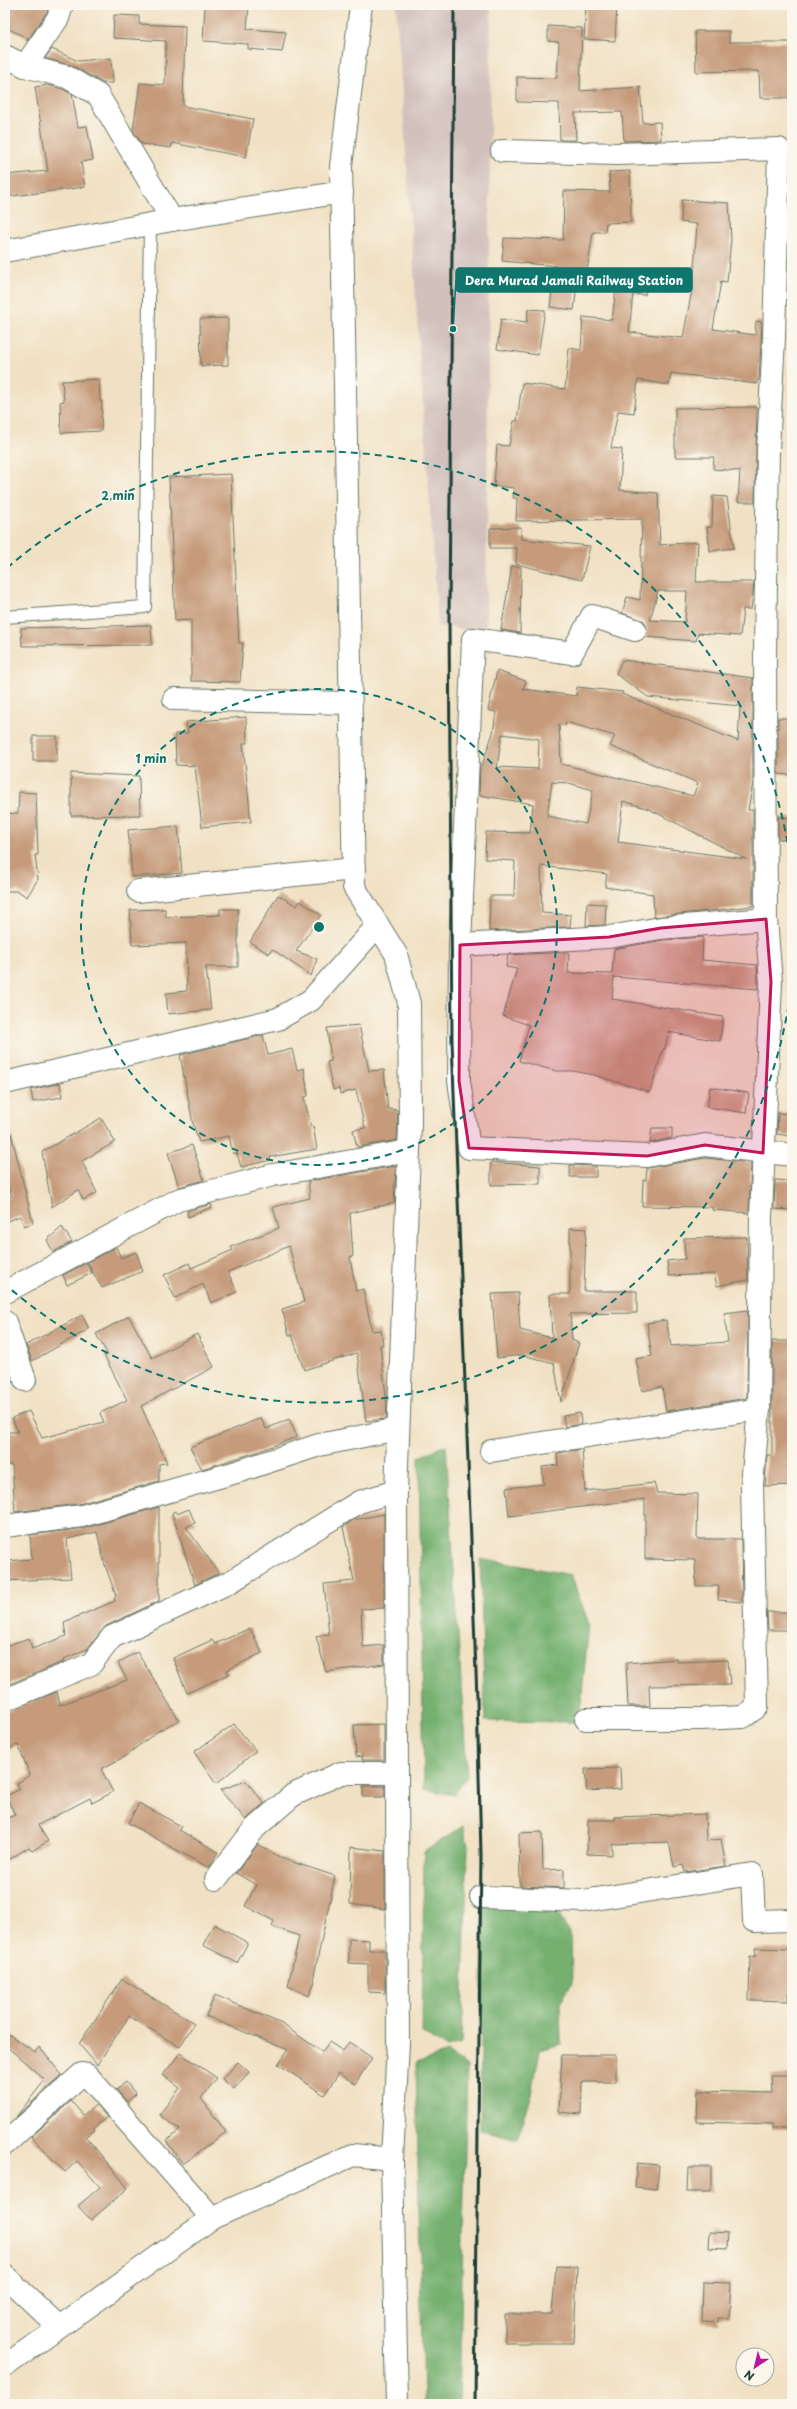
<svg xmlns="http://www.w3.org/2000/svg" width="797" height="2409" viewBox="0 0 797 2409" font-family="'Playpen Sans',sans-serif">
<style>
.industrial{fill:#d1c0bc}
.forest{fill:#74b06f;stroke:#4a7652}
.building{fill:#c69b7c;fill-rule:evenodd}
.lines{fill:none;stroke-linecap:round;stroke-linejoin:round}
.service-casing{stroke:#687666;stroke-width:14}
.minor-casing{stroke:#687666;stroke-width:24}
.service{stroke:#fff;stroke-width:12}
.minor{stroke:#fff;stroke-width:22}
.rail{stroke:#1f3d34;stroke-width:3}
.marked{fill:#c2185b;fill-opacity:0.2;stroke:#c2185b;stroke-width:3;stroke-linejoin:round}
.ring{fill:none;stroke:#0f766e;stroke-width:2;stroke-dasharray:7 5}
.centre{fill:#0f766e;stroke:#fbf7ec;stroke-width:2}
.ring-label{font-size:12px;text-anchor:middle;font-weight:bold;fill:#0f766e;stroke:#fbf7ec;stroke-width:3.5;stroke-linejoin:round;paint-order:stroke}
.leader{fill:none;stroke:#0f766e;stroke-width:1.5}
.callout-dot{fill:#0f766e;stroke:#fbf7ec;stroke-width:1.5}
.callout{fill:#0f766e;stroke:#0f766e;stroke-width:1.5}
.callout-label{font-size:12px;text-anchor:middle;font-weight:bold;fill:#fff}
</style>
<rect width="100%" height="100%" fill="#fbf7ec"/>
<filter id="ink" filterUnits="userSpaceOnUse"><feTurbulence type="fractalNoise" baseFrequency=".025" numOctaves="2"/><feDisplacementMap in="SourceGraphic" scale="8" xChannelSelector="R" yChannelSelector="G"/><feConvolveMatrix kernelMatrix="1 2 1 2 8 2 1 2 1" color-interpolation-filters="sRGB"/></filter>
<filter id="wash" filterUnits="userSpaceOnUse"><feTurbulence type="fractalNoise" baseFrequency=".012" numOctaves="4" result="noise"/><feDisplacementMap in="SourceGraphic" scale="16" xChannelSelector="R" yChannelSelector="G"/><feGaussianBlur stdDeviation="0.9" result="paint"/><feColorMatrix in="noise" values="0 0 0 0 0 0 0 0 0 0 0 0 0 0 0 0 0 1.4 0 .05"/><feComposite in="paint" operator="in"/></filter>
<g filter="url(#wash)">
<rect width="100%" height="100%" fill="#f1e1c4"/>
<!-- industrial -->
<path class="industrial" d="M396 5H491L486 632 438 626Z"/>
<!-- forest -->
<g class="forest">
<path d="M446 1445 467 1776 454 1795 424 1789 419 1457Z"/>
<path d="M480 1558 571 1575 589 1624 580 1713 574 1722 485 1721Z"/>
<path d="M463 1826 468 1846 461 2044 447 2048 422 2033 424 1852Z"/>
<path d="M483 1905 555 1906 571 1937 572 1984 560 2002 561 2044 540 2050 532 2094 517 2140 480 2130Z"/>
<path d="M447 2053 467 2066 459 2404H423L416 2063Z"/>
</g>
<g id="blocks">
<!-- building -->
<g class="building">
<path d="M5 5H49L47 12 27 41V38L5 27Z"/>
<path d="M205 5H249L247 29 286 32 282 52 248 49V44L203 41Z"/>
<path d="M586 5H617L615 41 584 39Z"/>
<path d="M114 15 139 16V24L185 26 183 106 253 119 246 157 172 143 171 148 142 144 133 130 140 83 165 85 166 41 113 38Z"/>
<path d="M548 26 582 28 580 91 640 87 643 123 660 122 661 140 624 141 622 112 575 113 576 140H560L559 103 517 102V77L557 78 559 42 548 41Z"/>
<path d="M695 31H729V42H792V98H760L759 71 696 72Z"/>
<path d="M52 49 78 61 111 58 113 83H103L73 66 45 58Z"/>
<path d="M47 85 62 89 72 94 78 127 87 126 93 160 81 162 85 187 5 197V175L48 171 35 87Z"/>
<path d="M630 171 631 222 606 223 605 232H593L585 285 577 284 574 310 550 307 555 266 502 261 504 238 563 240 564 191 610 192 609 172Z"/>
<path d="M682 200 729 203 731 239 727 282 721 281 713 329 755 335 756 321 762 322 759 380H757V384L671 373 669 385 638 380 634 413 618 411 611 448 622 449 620 490 658 493 660 545 698 542 696 582H754L751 609H743L740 636 698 633 696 641 645 637 647 628 644 621 622 613 627 597 640 600 642 519 516 521 517 498H513L514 488 494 486 497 445 509 446 514 421H517L522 383 565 389 569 348 581 350 583 317 612 320 618 273 646 277 645 295 633 294 629 332 683 338 693 284 697 224 681 222ZM658 591H687L685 622 650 620Z"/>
<path d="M528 309 545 310 538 355 497 349 501 319 527 322Z"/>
<path d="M228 318V365L201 366 200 319Z"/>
<path d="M99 379 100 401H102L101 431 61 433 60 402 64 401 62 381Z"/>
<path d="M757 407 755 502H738L740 471 713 469 714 457H675V408Z"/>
<path d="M231 474 239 643H243L240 682 191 681V620L175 621 169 477Z"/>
<path d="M713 496 727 497 734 548 710 551 707 527H712Z"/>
<path d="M521 527V539L590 546 582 580 516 564 517 548H490V528Z"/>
<path d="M512 566 521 567 520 633 501 630Z"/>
<path d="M151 625 152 645 22 646 21 628Z"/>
<path d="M622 660 753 678V783L748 810H753V906L654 917 653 894 605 887 607 874 541 866 542 913 571 915 570 927 489 931 490 896H514L515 861 485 859 486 832 530 833 533 804 479 795 480 764 482 765 493 733 496 712 488 710 497 671 526 681 523 689 576 696 577 687 623 692 622 694 738 741 740 706 648 697 616 674ZM566 722 615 736 610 746 698 783 693 796 561 764 559 724 566 725ZM502 734 539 739 538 769 497 767ZM552 782 569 783 593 790 586 824 547 816ZM623 801 649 809 746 859 618 842Z"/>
<path d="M246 717 247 743H243L251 822 202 827 195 766 176 765 175 734 188 733 186 722Z"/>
<path d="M778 718H792V775L778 774Z"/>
<rect x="33" y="736" width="24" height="25"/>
<path d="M71 773 139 776 140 815 71 816Z"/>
<path d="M19 792 36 793 38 855H35L38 879 27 897 18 891H5V814L18 813Z"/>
<path d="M778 817 792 818V840L778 839Z"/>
<path d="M178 826 182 873 132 877 128 830Z"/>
<path d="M278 895 297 906 300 901 321 915 296 951 317 959 311 976 272 949 269 954 250 942Z"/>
<path d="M587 903 606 904 605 925 586 926Z"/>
<path d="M165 909 166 917 220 915V909H238V967H206L211 1010 168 1014 166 993 187 991 186 943 132 945 130 910Z"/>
<path d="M703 937 702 960 757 965 758 989 614 977 612 999 723 1017 720 1041 668 1032 665 1049H663L650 1092 594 1075 573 1071H556L519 1061 529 1025 503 1016 517 969 506 967 508 955 569 952 568 973 612 974 614 949 663 940Z"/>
<path d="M359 1025 369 1071 384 1070 388 1109 397 1110 398 1124 397 1140 357 1147 353 1130 365 1128 356 1090 340 1094 339 1088 333 1090 327 1062 331 1061 327 1028Z"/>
<path d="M263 1035 268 1055 292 1049 297 1070 304 1068 308 1096 304 1097 311 1127 313 1126 317 1149 270 1157 271 1160 241 1167 237 1153 233 1154 229 1136 199 1142 193 1124 180 1055Z"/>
<path d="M60 1083 62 1097 33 1102 31 1090Z"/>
<path d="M710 1087 749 1093 746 1113 707 1107Z"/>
<path d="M778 1113 792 1114 790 1136 777 1134Z"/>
<path d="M101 1118 115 1142 82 1161 97 1193 83 1200 78 1190 52 1207 42 1152Z"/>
<path d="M652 1128H672V1138L650 1143Z"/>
<path d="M11 1133 33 1223 24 1226 20 1216 5 1222V1199L12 1196 5 1180V1134Z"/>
<path d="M192 1145 204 1180 179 1187 168 1153Z"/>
<path d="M705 1158 751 1163 749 1213 712 1210V1207L642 1206 643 1180H646L647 1168Z"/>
<path d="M491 1162 540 1166V1184L491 1185Z"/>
<path d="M570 1165 596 1166V1177H570Z"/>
<path d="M396 1166 394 1203 350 1213 353 1256 350 1257 356 1291 363 1289 372 1331 381 1330 383 1345H380L387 1404 386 1419 366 1421 357 1353 304 1370 292 1335H289L282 1309 304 1302 289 1246 228 1272 237 1292 211 1303 203 1284 175 1298 164 1275 189 1263 191 1268 233 1250 231 1247 279 1228 273 1207 310 1198 308 1181Z"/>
<path d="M775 1180 792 1181V1210L774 1209Z"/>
<path d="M211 1204 212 1207 188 1217 187 1211Z"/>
<path d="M62 1227 72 1242 53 1252 47 1240Z"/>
<path d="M570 1228 586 1229 584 1291H637V1313L570 1314 572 1340 579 1343 561 1402 554 1363 522 1355 497 1358 492 1294 518 1293 520 1330 552 1338 550 1294H570Z"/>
<path d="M747 1237 748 1280 717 1286 714 1274 669 1276 667 1261 685 1259 684 1238Z"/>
<path d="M116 1247 121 1258 136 1252 143 1271 102 1288 87 1262Z"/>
<path d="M86 1263 92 1273 67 1285 63 1275Z"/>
<path d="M748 1310 747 1398 666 1411 662 1387 642 1391 636 1359 652 1356 647 1323 666 1320 671 1346 728 1342 724 1313Z"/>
<path d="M82 1315 89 1329 32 1361 26 1345Z"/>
<path d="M129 1316 152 1358 197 1334 214 1367 141 1406 167 1463 159 1464V1481L79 1504 15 1512 12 1465H5V1432H18L12 1418 29 1411 42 1438 104 1422 100 1413 127 1400 104 1355H108L96 1334Z"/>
<path d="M772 1341H792V1485L765 1486 767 1455H772Z"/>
<path d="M580 1413 581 1424 565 1427 563 1416Z"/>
<path d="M261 1418 266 1429 289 1419 297 1437 257 1452 202 1469 190 1447Z"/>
<path d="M582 1449 585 1491 654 1483 657 1493 698 1494 697 1539H741L742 1602 718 1600 719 1586H696L695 1560 645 1559V1499L509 1516 506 1488 544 1484 542 1467 558 1465 557 1453Z"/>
<path d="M159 1507V1601L106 1626 87 1649 64 1659 65 1661 5 1686V1646L29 1638 32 1649 66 1636 64 1622 115 1601 114 1597 116 1596 104 1562 97 1532 67 1539 71 1578 5 1581V1561L32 1559 30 1535 85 1528Z"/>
<path d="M189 1509 195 1523 186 1527 219 1573 195 1585 172 1513 175 1511 177 1514Z"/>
<path d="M384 1514V1608L361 1609 363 1647 384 1645V1664L326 1672 316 1636 329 1634 324 1584 354 1581 343 1527 353 1520Z"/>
<path d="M767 1612H792V1630H768Z"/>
<path d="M250 1628 262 1653 227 1670 229 1674 187 1693 173 1658 212 1640 215 1644Z"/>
<path d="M137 1652 179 1720 158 1731 124 1757 101 1769 113 1792 92 1803 90 1798 38 1825 48 1841 32 1851 29 1847 5 1862V1819L15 1815 6 1796 20 1789 17 1783 30 1775 18 1745 5 1750V1712L57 1692 60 1705 127 1680 118 1663Z"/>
<path d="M677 1659V1662L728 1660 730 1685 649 1686 650 1706H628L626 1663Z"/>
<path d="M234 1724 256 1751 216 1784 194 1752Z"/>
<path d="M384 1724V1760H362V1756L356 1757 354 1725Z"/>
<path d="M620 1768 621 1789 587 1791 585 1769Z"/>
<path d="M246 1781 264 1803 246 1820 220 1790Z"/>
<rect x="363" y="1786" width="22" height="11"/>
<path d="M139 1803 181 1826 179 1830 218 1852 209 1868 128 1823Z"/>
<path d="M705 1814 706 1841 721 1839 726 1866 685 1872 683 1865 674 1867 669 1842 612 1844V1855L587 1854 588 1820H615V1817Z"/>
<path d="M542 1832 543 1870 564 1869V1888L520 1886 519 1833Z"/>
<path d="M258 1844 281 1858 335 1876 313 1980 315 1981 309 1996 288 1986 299 1936 272 1926 274 1921 245 1906 256 1885 236 1873Z"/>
<path d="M351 1847 385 1851V1909L350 1904Z"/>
<path d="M214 1924 248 1943 237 1963 203 1945Z"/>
<path d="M349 1939 369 1940V1950H385V1993L368 1992V1964L349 1963Z"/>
<path d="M755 1948 792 1949V1993H788V2001L749 2000 750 1957 756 1956Z"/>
<path d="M122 1979 194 2023 180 2047 129 2016 97 2065 79 2044Z"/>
<path d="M215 1995 282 2024 322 2052 329 2042 343 2051 349 2042 372 2058 355 2084 339 2073 324 2095 278 2064 288 2050 206 2016Z"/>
<path d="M7 2033 35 2052 39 2047 62 2075 16 2117 45 2080 5 2045Z"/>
<path d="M180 2053 217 2078 201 2098 226 2132 183 2164 166 2141 180 2130 159 2115 180 2088 163 2075Z"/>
<path d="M562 2055H616V2082H582L581 2114 559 2112Z"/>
<path d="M238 2062 249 2072 234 2089 222 2079Z"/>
<path d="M771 2075H792V2129H772V2124L697 2122 698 2091 772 2093Z"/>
<path d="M126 2082 136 2094 127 2102 116 2089Z"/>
<path d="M71 2101 83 2115 96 2105 107 2117 94 2128 95 2130 86 2137 128 2188 91 2220 78 2206 100 2187 77 2161 65 2172 31 2137Z"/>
<path d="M637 2163 659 2165 657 2189 635 2187Z"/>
<path d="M688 2167H711V2192H687Z"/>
<path d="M710 2232 728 2233 727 2249 709 2248Z"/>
<path d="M556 2266 577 2267 574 2343H505V2314H552Z"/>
<path d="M703 2282 731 2283 729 2318H718V2323L702 2322Z"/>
</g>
</g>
</g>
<g filter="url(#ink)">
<use href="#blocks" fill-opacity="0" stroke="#687666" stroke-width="1"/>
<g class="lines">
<defs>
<path id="service" d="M5 617 145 607 150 224"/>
<g id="minor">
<path d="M361 5 341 166 354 887 396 954 409 1003 410 1124 396 1491 398 2044 392 2159 397 2404"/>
<path d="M5 56 25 66 67 77 98 95 172 220"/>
<path d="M25 66 58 18 62 5"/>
<path d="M502 151 617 154 779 149 774 338 768 449 765 652 766 919 771 982 761 1216 759 1409 752 1484 757 1707 743 1717 701 1719H586"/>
<path d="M5 251 172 220 342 192"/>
<path d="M635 630 592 616 572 653 473 639 460 945 459 1081 469 1148 647 1156 705 1145 792 1155"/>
<path d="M174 699 350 703"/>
<path d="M138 891 354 869"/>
<path d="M460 945 609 937 661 928 766 919"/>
<path d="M5 1083 278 1019 311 1000 378 925"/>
<path d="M5 1292 178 1200 273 1175 408 1151"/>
<path d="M5 1322 25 1380"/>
<path d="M491 1451 759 1409"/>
<path d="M5 1526 82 1516 240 1471 319 1445 398 1429"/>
<path d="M5 1700 91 1664 112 1637 230 1582 359 1502 396 1491"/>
<path d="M216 1879 255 1828 293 1795 341 1773H397"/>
<path d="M481 1897 583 1901 752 1874 754 1921 792 1920"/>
<path d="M5 2144 82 2074 87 2075 212 2218"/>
<path d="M5 2276 59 2327"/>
<path d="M5 2366 212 2218 353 2155 392 2159"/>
</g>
</defs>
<!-- service casing -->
<use href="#service" class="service-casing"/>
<!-- minor casing -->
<use href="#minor" class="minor-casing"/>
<!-- service -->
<use href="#service" class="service"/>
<!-- minor -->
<use href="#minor" class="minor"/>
<!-- rail -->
<path class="rail" d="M454 5 449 618 452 1041 477 1698 481 1854 475 2404"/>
</g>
</g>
<!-- marked area -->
<path class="marked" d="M766 919 771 982 763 1153 705 1145 647 1156 469 1148 459 1081 460 945 609 937 661 928Z"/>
<!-- distance rings -->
<g class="ring">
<circle cx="319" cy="927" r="238"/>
<path d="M792 981A476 476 0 0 1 7 1286M7 568A476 476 0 0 1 792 873"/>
</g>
<circle cx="319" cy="927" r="6" class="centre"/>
<g class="ring-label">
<text x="118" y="500">2 min</text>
<text x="151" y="763">1 min</text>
</g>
<!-- callouts -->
<path class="leader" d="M453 329L456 280"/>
<circle class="callout-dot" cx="453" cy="329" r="4"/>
<rect class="callout" x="456" y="268" width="236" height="24" rx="4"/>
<g class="callout-label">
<text x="574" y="285">Dera Murad Jamali Railway Station</text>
</g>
<!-- margin -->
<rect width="797" height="2409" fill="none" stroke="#fbf7ec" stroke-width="20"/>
<!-- north arrow -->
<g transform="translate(755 2367) rotate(215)"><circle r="19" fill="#fbf7ec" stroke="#a3ada2"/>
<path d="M0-3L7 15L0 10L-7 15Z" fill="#b5179e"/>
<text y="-6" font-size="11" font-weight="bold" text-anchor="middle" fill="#1f3d34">N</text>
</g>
</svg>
